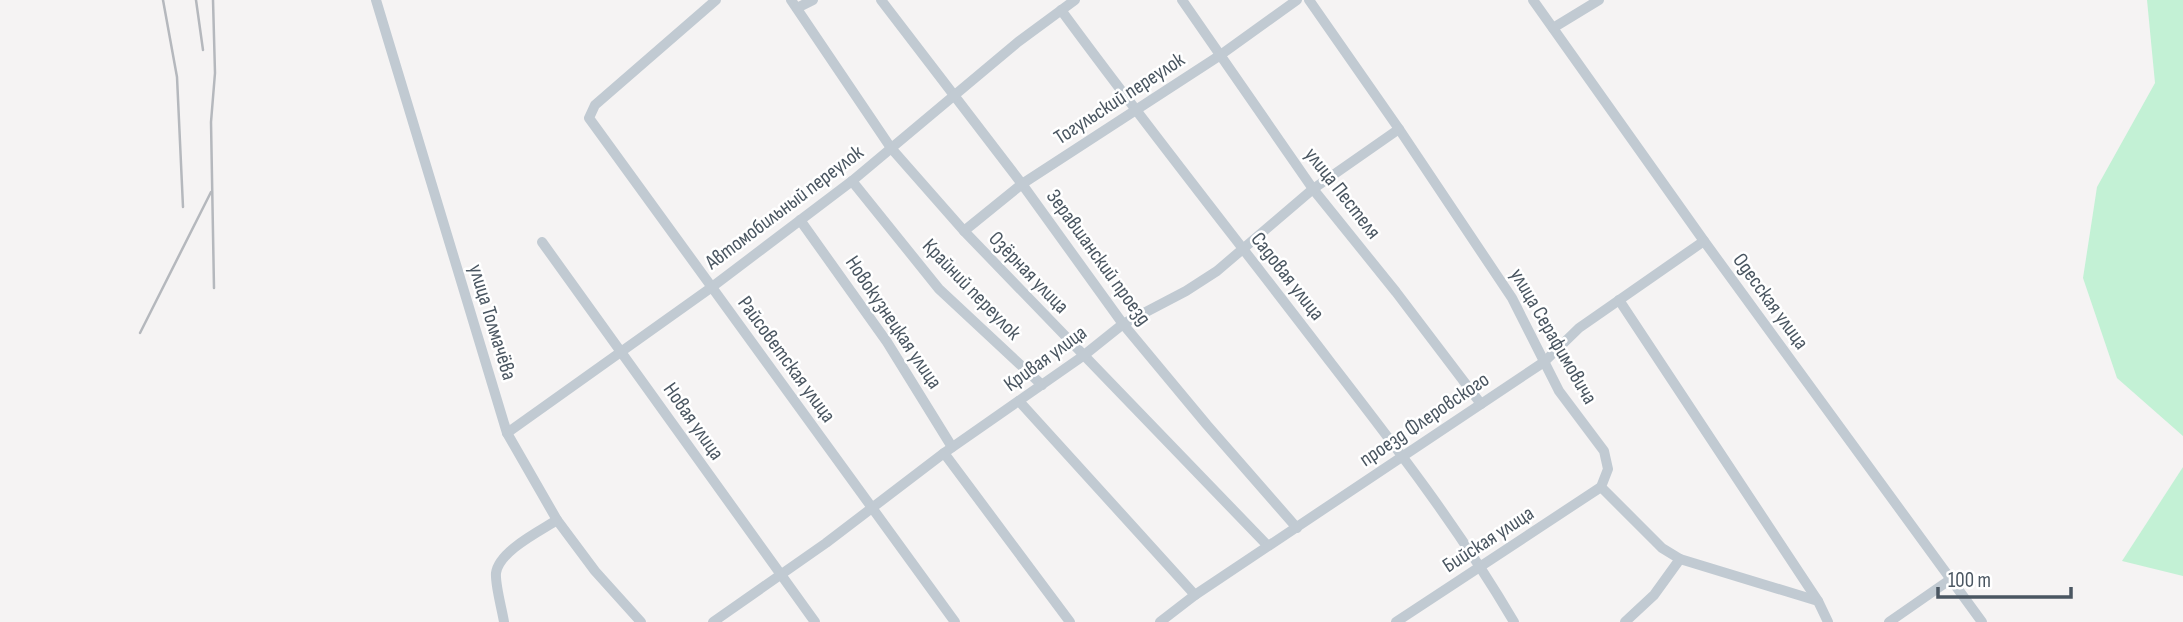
<svg xmlns="http://www.w3.org/2000/svg" width="2183" height="622" viewBox="0 0 2183 622" font-family="'Sofia Sans Condensed',sans-serif">
<style>
.green{fill:#c3f1d5}
.lines{fill:none;stroke-linecap:round;stroke-linejoin:round}
.minor{stroke:#c1cad2;stroke-width:10}
.rail{stroke:#b5b8bd;stroke-width:2.5}
.labels{text-anchor:middle;stroke-width:5;stroke-linejoin:round;paint-order:stroke}
.street-label{font-size:21px;fill:#4a5661;stroke:#fff}
</style>
<rect width="100%" height="100%" fill="#f5f3f3"/>
<!-- green -->
<g class="green">
<path d="M2147 0H2183V436L2117 378 2083 278 2097 187 2155 83Z"/>
<path d="M2183 467V576L2122 561Z"/>
</g>
<g class="lines">
<!-- minor -->
<g class="minor">
<path d="M376 0 507 433 557 520 595 571 641 622"/>
<path d="M716 0 595 105 589 118 955 622"/>
<path d="M791 0 891 148 964 231 1268 546"/>
<path d="M881 0 1022 184 1123 324 1207 425 1297 528"/>
<path d="M1182 0 1313 189 1396 292 1481 404"/>
<path d="M1309 0 1399 129 1512 298 1559 391 1604 451 1608 469 1601 487 1662 548 1680 559 1818 601"/>
<path d="M1533 0 1704 241 1982 622"/>
<path d="M797 8 813 0"/>
<path d="M1061 10C1149 130 1241 245 1331 363 1396 447 1460 530 1514 622"/>
<path d="M1553 28 1599 0"/>
<path d="M852 181 939 289 1042 385"/>
<path d="M800 220 887 342 952 447"/>
<path d="M964 231 1022 184 1219 56 1297 0"/>
<path d="M542 242 815 622"/>
<path d="M1619 300 1818 601 1828 622"/>
<path d="M1019 401 1195 595"/>
<path d="M507 433 712 287 852 181 1018 42 1075 0"/>
<path d="M944 453 1070 622"/>
<path d="M504 622C502 609 495 585 496 573 499 551 540 531 557 520"/>
<path d="M713 622 826 543 944 453 1083 356 1123 324 1186 291 1217 271 1313 189 1399 129"/>
<path d="M1160 622 1195 595 1544 362 1579 328 1704 241"/>
<path d="M1396 622 1601 487"/>
<path d="M1625 622 1654 595 1680 559"/>
<path d="M1889 622 1951 579"/>
</g>
<!-- rail -->
<g class="rail">
<path d="M163 0 177 77 183 207"/>
<path d="M196 0 203 50"/>
<path d="M213 0 215 73 211 122 214 288"/>
<path d="M140 333 211 192"/>
</g>
</g>
<g class="labels">
<!-- street labels -->
<g class="street-label">
<text transform="translate(1119 98) rotate(-33)" y="7">Тогульский переулок</text>
<text transform="translate(1343 193) rotate(52)" y="7">улица Пестеля</text>
<text transform="translate(784 207) rotate(-37)" y="7">Автомобильный переулок</text>
<text transform="translate(1099 257) rotate(54)" y="7">Зеравшанский проезд</text>
<text transform="translate(1029 272) rotate(46)" y="7">Озёрная улица</text>
<text transform="translate(1288 276) rotate(52)" y="7">Садовая улица</text>
<text transform="translate(972 289) rotate(46)" y="7">Крайний переулок</text>
<text transform="translate(1771 301) rotate(54)" y="7">Одесская улица</text>
<text transform="translate(493 322) rotate(73)" y="7">улица Толмачёва</text>
<text transform="translate(894 322) rotate(56)" y="7">Новокузнецкая улица</text>
<text transform="translate(1554 336) rotate(60)" y="7">улица Серафимовича</text>
<text transform="translate(1045 358) rotate(-36)" y="7">Кривая улица</text>
<text transform="translate(787 359) rotate(54)" y="7">Райсоветская улица</text>
<text transform="translate(1424 419) rotate(-34)" y="7">проезд Флеровского</text>
<text transform="translate(694 421) rotate(55)" y="7">Новая улица</text>
<text transform="translate(1488 539) rotate(-33)" y="7">Бийская улица</text>
</g>
</g>
<!-- scale -->
<path d="M1938 587v10h133v-10" fill="none" stroke="#4a5661" stroke-width="3.5"/>
<text x="1948" y="587" font-size="21" fill="#4a5661" stroke="#ffffff" stroke-width="5" paint-order="stroke">100 m</text>
</svg>
